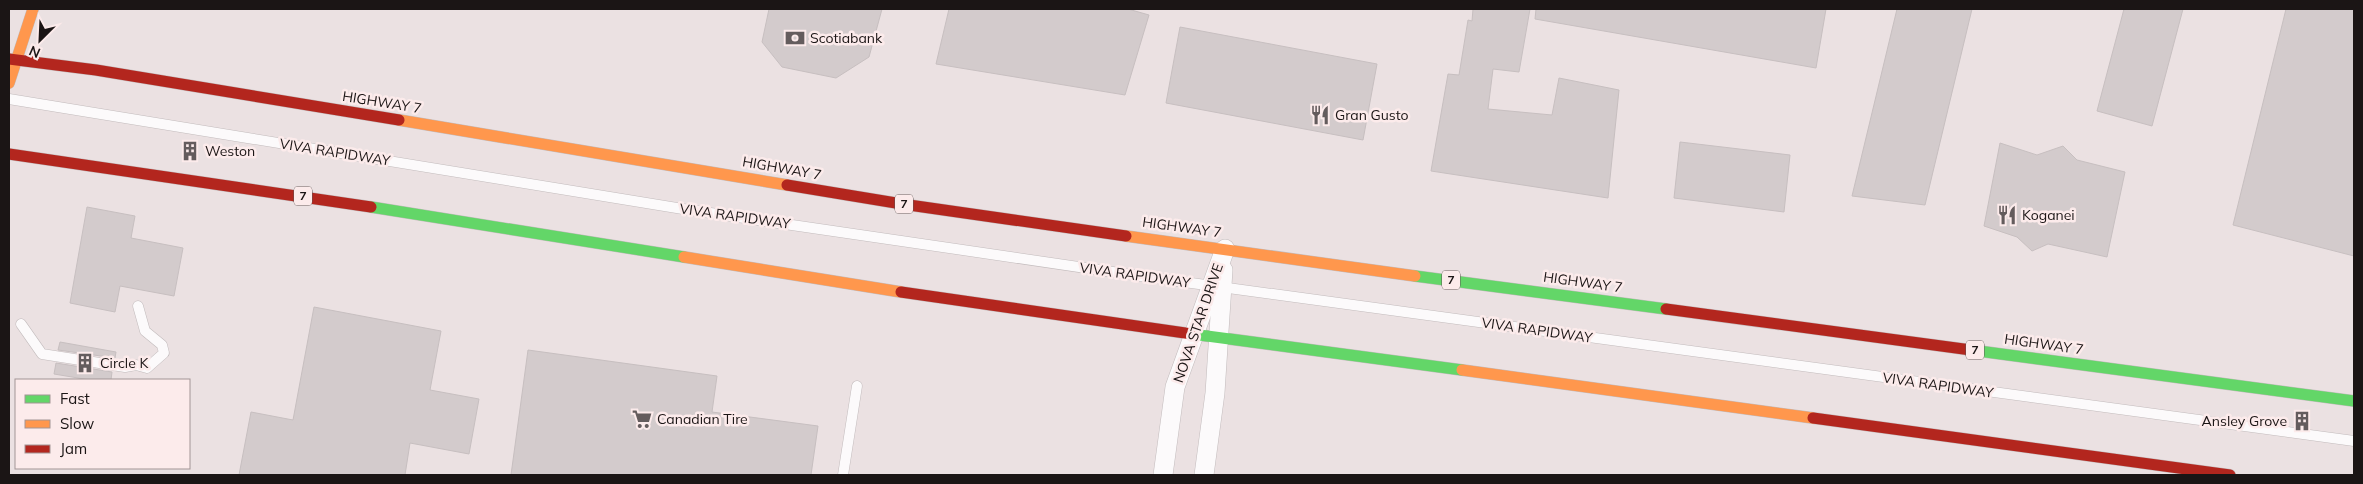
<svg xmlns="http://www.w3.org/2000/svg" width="2363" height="484" viewBox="0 0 2363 484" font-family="Mulish,sans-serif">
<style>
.building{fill:#d3cbcc;stroke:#c7bfc0}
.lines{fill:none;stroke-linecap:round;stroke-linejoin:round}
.lane-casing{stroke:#c2bbbc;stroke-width:11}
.street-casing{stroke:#c2bbbc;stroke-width:20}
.fast-casing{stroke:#c2bbbc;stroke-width:12}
.slow-casing{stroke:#c2bbbc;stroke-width:12}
.jam-casing{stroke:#c2bbbc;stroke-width:12}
.lane{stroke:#fcfafb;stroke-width:10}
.street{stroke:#fcfafb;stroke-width:19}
.fast{stroke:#63d668;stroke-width:11}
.slow{stroke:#ff974d;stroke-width:11}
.jam{stroke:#b3261e;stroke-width:11}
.labels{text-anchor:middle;stroke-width:5;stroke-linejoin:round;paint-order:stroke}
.shield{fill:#fcebeb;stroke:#5e5555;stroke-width:1}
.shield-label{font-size:12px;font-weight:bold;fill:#1b1515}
.poi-label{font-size:14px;fill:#1b1515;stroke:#fcebeb;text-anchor:start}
.street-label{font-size:14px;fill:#1b1515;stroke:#fcebeb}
</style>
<rect width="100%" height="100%" fill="#ebe1e2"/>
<!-- building -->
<g class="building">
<path d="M769 9H882L869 57 836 78 782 67 762 42Z"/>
<path d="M949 9H1128L1149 15 1125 95 936 64Z"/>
<path d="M1473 9H1530L1519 72 1493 69 1488 109 1552 115 1559 78 1619 90 1608 198 1431 171 1448 74 1459 75 1468 20 1472 21Z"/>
<path d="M1536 9H1826L1816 68 1535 19Z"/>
<path d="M1897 9H1972L1925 205 1852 196Z"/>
<path d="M2124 9H2183L2152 126 2097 111Z"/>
<path d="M2286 9H2354V256L2233 225Z"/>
<path d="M1180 27 1377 64 1363 140 1166 103Z"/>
<path d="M1680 142 1790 155 1784 212 1674 198Z"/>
<path d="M2000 143 2037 155 2063 146 2077 160 2125 172 2107 257 2048 244 2032 251 2017 237 1984 226Z"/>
<path d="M87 207 135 216 131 238 183 248 174 296 120 286 115 312 70 303Z"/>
<path d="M314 307 441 331 430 390 479 399 469 454 410 443 405 475H239L251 412 293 420Z"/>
<path d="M60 342 116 352 115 358 58 350Z"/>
<path d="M528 350 717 376 712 412 818 426 811 475H511Z"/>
<path d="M56 363 112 372 111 380H90L54 374Z"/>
</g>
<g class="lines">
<defs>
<g id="lane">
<path d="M9 99 683 209 1140 276 2354 441"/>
<path d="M21 324 42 354 125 367 136 365 147 368 164 353 162 345 145 331 138 306"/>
<path d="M843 475 857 386"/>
</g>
<g id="street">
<path d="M1163 475 1175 387 1225 249"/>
<path d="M1204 475 1215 393 1223 270"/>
</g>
<g id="fast">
<path d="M371 207 684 257"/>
<path d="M1415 276 1666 309"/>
<path d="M1192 334 1462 370"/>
<path d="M1971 350 2354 401"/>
</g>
<g id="slow">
<path d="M9 83 33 9"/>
<path d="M399 120 787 185"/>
<path d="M1126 236 1415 276"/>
<path d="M684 257 901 292"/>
<path d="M1462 370 1813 418"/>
</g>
<g id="jam">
<path d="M9 59 96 70 399 120"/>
<path d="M9 154 371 207"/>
<path d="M787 185 902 204 1126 236"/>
<path d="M901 292 1192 334"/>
<path d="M1666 309 1971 350"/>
<path d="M1813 418 2230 475"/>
</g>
</defs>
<!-- lane casing -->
<use href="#lane" class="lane-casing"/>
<!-- street casing -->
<use href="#street" class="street-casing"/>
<!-- fast casing -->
<use href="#fast" class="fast-casing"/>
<!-- slow casing -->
<use href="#slow" class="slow-casing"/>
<!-- jam casing -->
<use href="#jam" class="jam-casing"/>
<!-- lane -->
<use href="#lane" class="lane"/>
<!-- street -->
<use href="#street" class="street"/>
<!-- fast -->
<use href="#fast" class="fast"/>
<!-- slow -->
<use href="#slow" class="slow"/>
<!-- jam -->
<use href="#jam" class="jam"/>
</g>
<!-- icons -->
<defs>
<symbol id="bank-bare" viewBox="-9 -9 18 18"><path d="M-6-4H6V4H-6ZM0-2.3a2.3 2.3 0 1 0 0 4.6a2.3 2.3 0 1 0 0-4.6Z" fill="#645c5d" stroke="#fcebeb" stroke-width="2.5" paint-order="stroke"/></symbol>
<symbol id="restaurant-bare" viewBox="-9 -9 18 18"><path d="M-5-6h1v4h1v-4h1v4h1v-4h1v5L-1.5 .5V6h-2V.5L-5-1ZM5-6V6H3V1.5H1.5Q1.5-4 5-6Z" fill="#645c5d" stroke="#fcebeb" stroke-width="2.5" paint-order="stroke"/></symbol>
<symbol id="building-bare" viewBox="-9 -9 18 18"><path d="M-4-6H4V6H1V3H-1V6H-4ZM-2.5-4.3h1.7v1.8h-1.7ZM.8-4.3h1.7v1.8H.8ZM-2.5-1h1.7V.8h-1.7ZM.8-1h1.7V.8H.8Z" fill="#645c5d" stroke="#fcebeb" stroke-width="2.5" paint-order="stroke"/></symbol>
<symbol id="supermarket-bare" viewBox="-9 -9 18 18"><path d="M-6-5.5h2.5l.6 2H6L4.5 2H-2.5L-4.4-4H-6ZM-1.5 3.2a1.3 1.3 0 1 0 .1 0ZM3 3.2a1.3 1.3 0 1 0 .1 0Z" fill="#645c5d" stroke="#fcebeb" stroke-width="2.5" paint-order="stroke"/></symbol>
</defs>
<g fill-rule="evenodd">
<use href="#bank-bare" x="781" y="24" width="28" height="28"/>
<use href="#restaurant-bare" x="1306" y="101" width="28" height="28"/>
<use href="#building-bare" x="176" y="137" width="28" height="28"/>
<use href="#restaurant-bare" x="1993" y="201" width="28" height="28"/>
<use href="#building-bare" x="71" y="349" width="28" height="28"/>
<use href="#supermarket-bare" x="628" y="405" width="28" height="28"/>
<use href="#building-bare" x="2288" y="407" width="28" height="28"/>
</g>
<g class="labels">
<!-- shield labels -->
<g class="shield">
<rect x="294" y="186.5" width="18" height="19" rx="4"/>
<rect x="895" y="194.5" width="18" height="19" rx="4"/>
<rect x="1442" y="270.5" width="18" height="19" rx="4"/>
<rect x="1966" y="340.5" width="18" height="19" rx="4"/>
</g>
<g class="shield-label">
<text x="303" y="200">7</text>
<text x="904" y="208">7</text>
<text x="1451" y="284">7</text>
<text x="1975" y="354">7</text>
</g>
<!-- poi labels -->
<g class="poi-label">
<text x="810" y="43">Scotiabank</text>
<text x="1335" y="120">Gran Gusto</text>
<text x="205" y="156">Weston</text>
<text x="2022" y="220">Koganei</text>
<text x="100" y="368">Circle K</text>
<text x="657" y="424">Canadian Tire</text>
<text x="2287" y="426" text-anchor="end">Ansley Grove</text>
</g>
<!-- street labels -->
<g class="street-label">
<text transform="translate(382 102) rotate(9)" y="5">HIGHWAY 7</text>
<text transform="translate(335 152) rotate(9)" y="5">VIVA RAPIDWAY</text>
<text transform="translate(782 168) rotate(10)" y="5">HIGHWAY 7</text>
<text transform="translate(735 216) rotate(8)" y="5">VIVA RAPIDWAY</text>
<text transform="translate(1182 227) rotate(8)" y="5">HIGHWAY 7</text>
<text transform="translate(1135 275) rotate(8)" y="5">VIVA RAPIDWAY</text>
<text transform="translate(1583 282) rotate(8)" y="5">HIGHWAY 7</text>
<text transform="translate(1198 323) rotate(-71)" y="5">NOVA STAR DRIVE</text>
<text transform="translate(1537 330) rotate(8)" y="5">VIVA RAPIDWAY</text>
<text transform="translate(2044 344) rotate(8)" y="5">HIGHWAY 7</text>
<text transform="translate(1938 385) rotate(8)" y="5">VIVA RAPIDWAY</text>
</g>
</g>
<!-- border -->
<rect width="2363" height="484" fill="none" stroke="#1b1515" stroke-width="20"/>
<!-- legend -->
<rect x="15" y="379" width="175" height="90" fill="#fcebeb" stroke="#a29595"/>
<rect x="25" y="395" width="25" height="8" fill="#63d668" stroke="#a29595"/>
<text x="60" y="404" font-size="15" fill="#1b1515">Fast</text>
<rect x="25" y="420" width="25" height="8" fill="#ff974d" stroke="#a29595"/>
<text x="60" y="429" font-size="15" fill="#1b1515">Slow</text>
<rect x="25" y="445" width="25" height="8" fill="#b3261e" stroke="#a29595"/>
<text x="60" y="454" font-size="15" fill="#1b1515">Jam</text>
<!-- north arrow -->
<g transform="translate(40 40) rotate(204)" stroke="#fcebeb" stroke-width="4" paint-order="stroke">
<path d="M0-4L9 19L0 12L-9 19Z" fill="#1b1515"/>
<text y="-8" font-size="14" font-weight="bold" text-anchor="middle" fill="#1b1515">N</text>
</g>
</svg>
